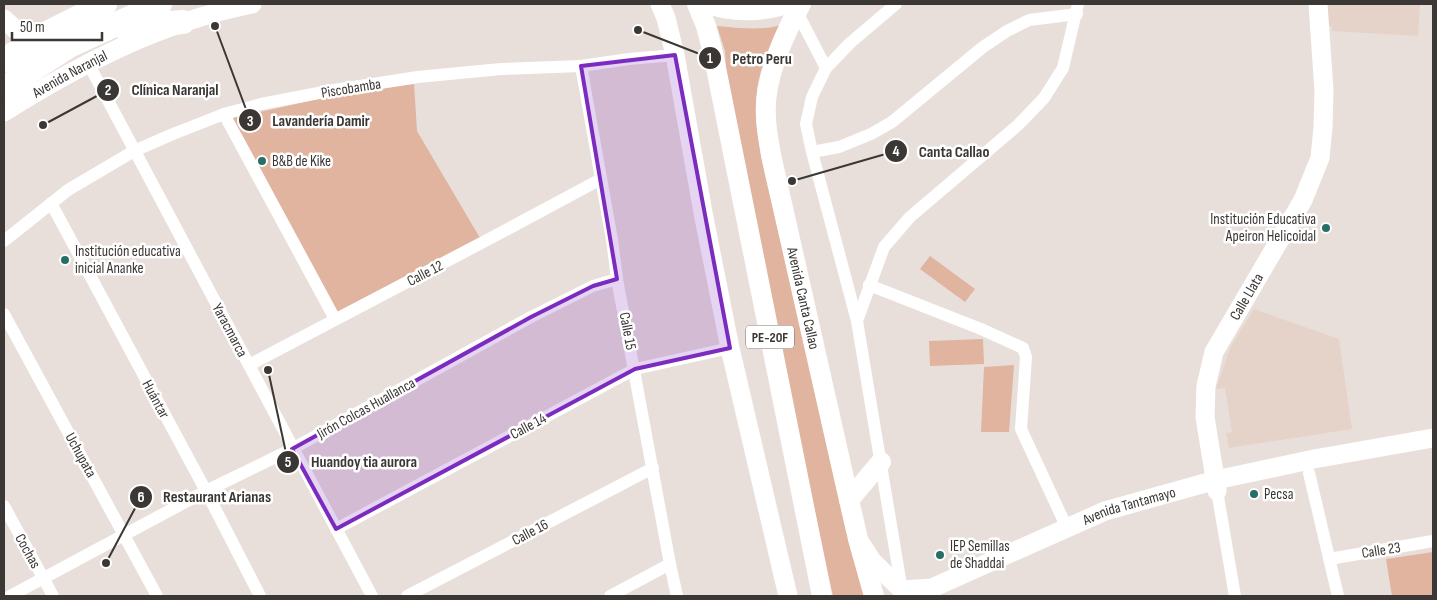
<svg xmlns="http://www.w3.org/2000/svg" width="1437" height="600" viewBox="0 0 1437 600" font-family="'Sofia Sans Condensed',sans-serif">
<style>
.built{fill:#e5d3ca}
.green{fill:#e0b49f}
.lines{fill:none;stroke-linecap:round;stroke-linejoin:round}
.street{stroke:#fff;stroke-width:12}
.secondary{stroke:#fff;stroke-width:19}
.primary{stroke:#fff;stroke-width:20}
.highway{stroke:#fff;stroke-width:24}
.marked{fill:#7b2cbf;fill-opacity:0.2;stroke:#7b2cbf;stroke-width:4;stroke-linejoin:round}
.poi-dot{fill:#276f66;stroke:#fff;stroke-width:2}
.labels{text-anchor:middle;stroke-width:5;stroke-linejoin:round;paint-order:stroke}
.shield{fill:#fff;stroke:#767372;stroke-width:1}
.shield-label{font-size:14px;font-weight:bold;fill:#3b3735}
.street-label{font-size:15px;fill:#3b3735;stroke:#fff}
.poi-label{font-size:15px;fill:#3b3735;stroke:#fff;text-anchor:start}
.leader{fill:none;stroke:#3b3735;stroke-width:2}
.callout-dot{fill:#3b3735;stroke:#fff;stroke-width:2}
.mark-label{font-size:15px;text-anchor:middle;font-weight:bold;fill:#fff}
.callout-label{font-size:16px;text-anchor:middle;font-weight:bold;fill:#3b3735;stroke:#fff;stroke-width:5;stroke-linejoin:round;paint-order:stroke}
</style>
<rect width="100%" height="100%" fill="#e9dfda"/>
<!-- built -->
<g class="built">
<path d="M1322 4H1420L1418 36 1332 31V26H1321Z"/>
<path d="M1254 309 1339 339 1352 429 1229 448 1226 433 1232 432 1225 388 1216 389 1230 348Z"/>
</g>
<!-- green -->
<g class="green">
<path d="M781 25C775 40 766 55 761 71 751 104 758 138 764 171L865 596H833L789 390 726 69 725 51 717 26C739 28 761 31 781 25Z"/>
<path d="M414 84 417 131 480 238 337 312 232 118 332 96Z"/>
<path d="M930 256 975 289 965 302 920 269Z"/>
<path d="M983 339 984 364 930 366 929 341Z"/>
<path d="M1014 365 1009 432H981L984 367Z"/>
<path d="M1433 552V596H1392L1386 559Z"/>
</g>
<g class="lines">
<!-- street -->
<g class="street">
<path d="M896 4 850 43 826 68 812 97 806 124 812 152 857 321 902 591"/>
<path d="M797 12 826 68"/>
<path d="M88 63 372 596"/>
<path d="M581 66 612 240 617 279 670 564 677 596"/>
<path d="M224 114 335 319"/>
<path d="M812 152 839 147 871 134 892 122 983 47 1007 31 1029 20 1077 14"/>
<path d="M51 203 206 491 260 596"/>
<path d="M4 241 68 190 134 151 173 134 224 114 261 104 334 90 418 77 501 69 581 66 629 59 675 55"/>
<path d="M869 285 981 329 1023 348 1026 357 1021 429 1067 528"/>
<path d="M4 314 157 596"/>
<path d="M857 321 884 247 910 217 1018 125 1044 98 1063 68 1078 4"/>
<path d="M249 365 489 239 601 179"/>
<path d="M1309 473 1338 596"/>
<path d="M1217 491 1235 596"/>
<path d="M4 506 53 596"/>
<path d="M336 529 635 369 730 348"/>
<path d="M1329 559 1433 541"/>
<path d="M10 596 206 491 292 449 531 317 593 286 617 279"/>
<path d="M407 596 653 468"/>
<path d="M610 596 670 564"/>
</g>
<!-- secondary -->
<g class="secondary">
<path d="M660 4 666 18 675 55 704 218 730 348 788 596"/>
<path d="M4 19 30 43"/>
<path id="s1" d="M4 112C84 62 159 23 252 4"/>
<path id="s2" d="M1217 491 1205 417 1206 386 1214 352 1303 200 1320 158 1323 127 1324 91 1318 4"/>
<path id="s3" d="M861 544 872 561 902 590 932 588 1105 511 1216 480 1314 459 1433 438"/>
</g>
<!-- primary -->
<g class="primary">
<path d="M697 4 706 26 713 53 822 596"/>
<path id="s4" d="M801 4C784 35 763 80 766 117 766 129 769 142 771 155L849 500 858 539 874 596"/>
<path d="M849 500 881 462"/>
</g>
<!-- highway -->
<g class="highway">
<path d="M714 4C737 10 757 10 780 4"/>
<path d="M123 27 183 22"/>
<path d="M4 60 49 32 105 4"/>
<path d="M4 88 71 45 160 4"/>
</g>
</g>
<!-- marked area -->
<path class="marked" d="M675 55 730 348 635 369 336 529 292 449 531 317 593 286 617 279 581 66Z"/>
<!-- markers -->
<g class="poi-dot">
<circle cx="262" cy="161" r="5"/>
<circle cx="1326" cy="228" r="5"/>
<circle cx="65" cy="260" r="5"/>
<circle cx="1254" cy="494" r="5"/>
<circle cx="940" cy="555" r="5"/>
</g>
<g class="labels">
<!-- shield labels -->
<rect class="shield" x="746" y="325.5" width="48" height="23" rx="4"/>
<g class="shield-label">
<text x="770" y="342">PE-20F</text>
</g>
<!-- street labels -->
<g class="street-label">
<text dy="5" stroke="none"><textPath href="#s1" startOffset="76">Avenida Naranjal</textPath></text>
<text transform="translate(351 88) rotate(-9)" y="5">Piscobamba</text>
<text transform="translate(425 273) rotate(-27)" y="5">Calle 12</text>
<text dy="5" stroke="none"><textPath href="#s2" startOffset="205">Calle Llata</textPath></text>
<text dy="5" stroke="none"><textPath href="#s4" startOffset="305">Avenida Canta Callao</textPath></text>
<text transform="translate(230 330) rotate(62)" y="5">Yaracmarca</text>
<text transform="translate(628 331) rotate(79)" y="5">Calle 15</text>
<text transform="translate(156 399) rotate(62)" y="5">Huántar</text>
<text transform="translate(366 408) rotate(-29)" y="5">Jirón Colcas Huallanca</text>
<text transform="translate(528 426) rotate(-28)" y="5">Calle 14</text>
<text transform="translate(81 455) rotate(61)" y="5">Uchupata</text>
<text dy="5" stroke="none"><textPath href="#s3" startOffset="306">Avenida Tantamayo</textPath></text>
<text transform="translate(530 532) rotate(-28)" y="5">Calle 16</text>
<text transform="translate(1381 550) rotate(-9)" y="5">Calle 23</text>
<text transform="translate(28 551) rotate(61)" y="5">Cochas</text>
</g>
<!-- poi labels -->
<g class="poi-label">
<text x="272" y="166">B&amp;B de Kike</text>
<text x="1316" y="224" text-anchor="end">Institución Educativa<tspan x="1316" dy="17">Apeiron Helicoidal</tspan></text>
<text x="75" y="256">Institución educativa<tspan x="75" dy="17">inicial Ananke</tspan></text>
<text x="1264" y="499">Pecsa</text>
<text x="950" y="551">IEP Semillas<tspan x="950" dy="17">de Shaddai</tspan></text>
</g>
</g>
<!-- callouts -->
<path class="leader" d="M638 30L710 58M43 125L108 90M215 26L250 120M792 181L896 151M268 370L288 462M106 563L141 497"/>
<g class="callout-dot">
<circle cx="638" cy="30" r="5"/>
<circle cx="43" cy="125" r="5"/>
<circle cx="215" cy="26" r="5"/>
<circle cx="792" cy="181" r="5"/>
<circle cx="268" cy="370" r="5"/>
<circle cx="106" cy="563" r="5"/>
<circle cx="710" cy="58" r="12"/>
<circle cx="108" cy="90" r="12"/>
<circle cx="250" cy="120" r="12"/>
<circle cx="896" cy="151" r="12"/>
<circle cx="288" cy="462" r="12"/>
<circle cx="141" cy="497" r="12"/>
</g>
<g class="mark-label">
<text x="710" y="63">1</text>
<text x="108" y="95">2</text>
<text x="250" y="126">3</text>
<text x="896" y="156">4</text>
<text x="288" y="467">5</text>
<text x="141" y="502">6</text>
</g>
<g class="callout-label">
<text x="762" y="64">Petro Peru</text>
<text x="175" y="95">Clínica Naranjal</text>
<text x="321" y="126">Lavandería Damir</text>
<text x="954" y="157">Canta Callao</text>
<text x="364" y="467">Huandoy tia aurora</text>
<text x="217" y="502">Restaurant Arianas</text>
</g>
<!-- border -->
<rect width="1437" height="600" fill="none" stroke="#3b3735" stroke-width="10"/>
<!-- scale -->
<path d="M12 32v8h90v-8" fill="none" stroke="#3b3735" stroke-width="2.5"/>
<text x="20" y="32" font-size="15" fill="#3b3735" stroke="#ffffff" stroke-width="4" paint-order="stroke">50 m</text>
</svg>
